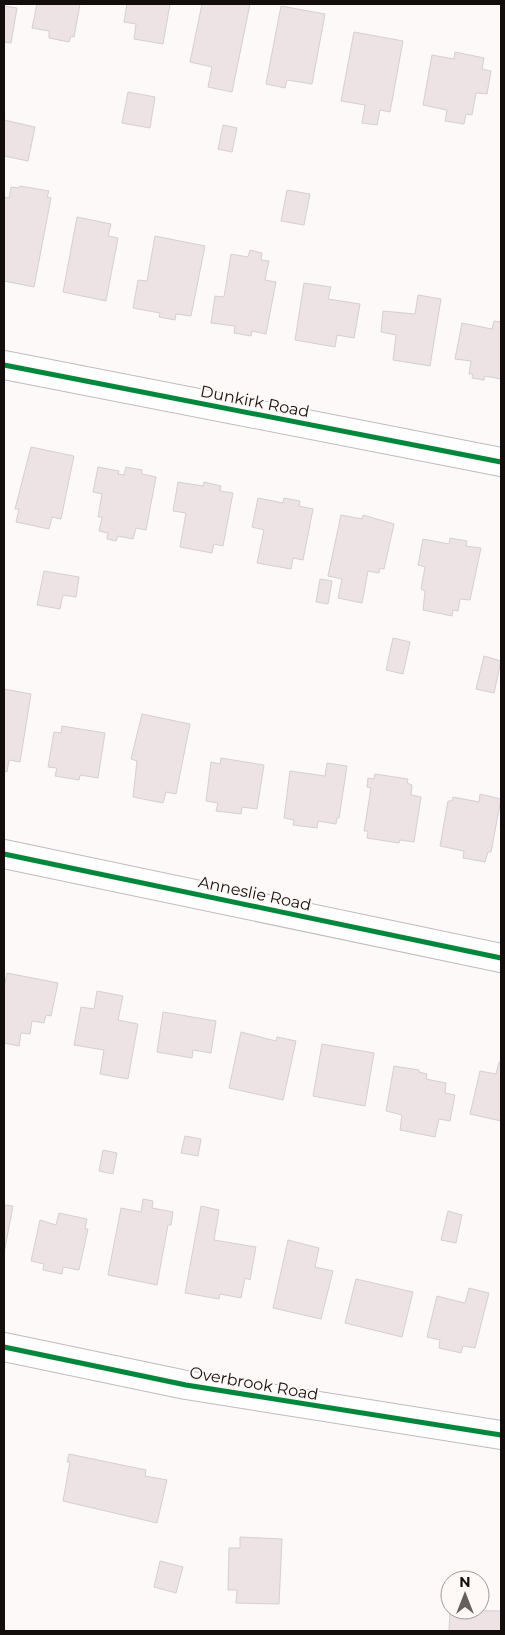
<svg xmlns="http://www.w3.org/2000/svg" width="505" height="1635" viewBox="0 0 505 1635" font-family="Montserrat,sans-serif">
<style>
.building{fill:#ede2e4;stroke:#d5d0d1}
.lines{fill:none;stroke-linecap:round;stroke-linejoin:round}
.minor-casing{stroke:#c1bcbc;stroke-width:30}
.minor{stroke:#fffefe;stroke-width:28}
.cycleway-casing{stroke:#fef8f6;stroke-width:8}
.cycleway{stroke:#00873e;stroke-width:5}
.labels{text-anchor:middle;stroke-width:4;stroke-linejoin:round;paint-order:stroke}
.street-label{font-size:16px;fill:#130e0c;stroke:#fef8f6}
</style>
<rect width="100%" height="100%" fill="#fcf9f8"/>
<!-- building -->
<g class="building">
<path d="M37 4H80L74 37 71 36 69 42 49 38V31L32 28Z"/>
<path d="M127 4H170L163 44 134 39 136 24 124 22Z"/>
<path d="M202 4H250L232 92 208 87 212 67 190 62Z"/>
<path d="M4 6 17 8 11 43 4 42Z"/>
<path d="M281 6 325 14 312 84 287 80 285 88 266 84Z"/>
<path d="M354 32 403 41 390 112 380 110 377 125 362 123 365 105 341 101Z"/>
<path d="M455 52 484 58 482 69 491 71 487 94 476 93 472 115 466 114 464 124 445 121 447 110 423 105 432 55 454 59Z"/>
<path d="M128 92 155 97 150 128 122 123Z"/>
<path d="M4 120 35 127 28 161 4 156Z"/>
<path d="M223 125 237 128 232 152 218 149Z"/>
<path d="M20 186 49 191 47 197 51 198 34 287 4 281V197L9 198 11 187 19 188Z"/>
<path d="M287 190 310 194 304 225 281 221Z"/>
<path d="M77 217 111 224 108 236 118 238 106 301 63 292Z"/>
<path d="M155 236 205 246 191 316 176 314 175 320 159 317 160 313 133 308 138 280 147 281Z"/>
<path d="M250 250 262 253 261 260 269 261 265 280 276 282 266 334 252 331 251 336 234 333 235 326 211 323 215 296 224 297 231 254 248 257Z"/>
<path d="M304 283 331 287 328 299 360 304 354 338 337 335 335 347 295 340Z"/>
<path d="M418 295 441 299 430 366 393 360 396 335 381 332 383 311 415 314Z"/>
<path d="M494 321 501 322V379L485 376 484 380 472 378 473 374H469L471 361 455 359 462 323 492 329Z"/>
<path d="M31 447 74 456 61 519 52 517 49 529 16 522 19 509H15Z"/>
<path d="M98 467 119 471 118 474 124 475 126 467 142 470V474L156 477 146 530 136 528 133 539 118 536 116 541 107 539 108 533 99 531 102 517H98L102 494 93 492Z"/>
<path d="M178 482 203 486 204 482 221 486 220 491 233 493 223 546 214 544 212 553 180 547 186 513 173 511Z"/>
<path d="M258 498 283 503 284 498 300 501 299 506 313 509 303 560 293 558 291 569 257 563 264 530 252 527Z"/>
<path d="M341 515 362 519 363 515 394 524 384 569 380 568 379 573 368 571 362 603 338 598 342 579 328 576Z"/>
<path d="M450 538 467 541 466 546 481 548 470 600 460 599 458 611 453 610 452 616 423 610 425 591 421 589 425 567 418 565 423 539 449 544Z"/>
<path d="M44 571 79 577 76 597 63 595 60 609 37 605Z"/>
<path d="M320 579 332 581 328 604 316 602Z"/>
<path d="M393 638 410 642 403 674 386 670Z"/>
<path d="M484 656 501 661 494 693 476 689Z"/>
<path d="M4 689 31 694 20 762 9 760 7 772 4 771Z"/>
<path d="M142 714 190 724 176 794 166 792 163 803 133 797 137 761 131 759Z"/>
<path d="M62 726 105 733 98 778 80 775 79 780 55 776 57 768 48 767 54 732 61 733Z"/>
<path d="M221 758 264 765 257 809 242 807 241 814 216 811 218 803 206 801 211 762 220 764Z"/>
<path d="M327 763 347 766 339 818H337L336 824 318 821 317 828 293 825 294 820 284 818 290 771 325 776Z"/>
<path d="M375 774 408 779 407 783 412 785 411 795 421 797 414 842 400 840 399 843 367 838 368 831H364L371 788 367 787 368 778 374 779Z"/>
<path d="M480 794 501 799 491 852H488L485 862 463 858 464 851 440 846 448 801H452L453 797 479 802Z"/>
<path d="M7 973 58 983 51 1016 46 1015 44 1023 32 1021 30 1034 21 1033 19 1046 4 1043V989Z"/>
<path d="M97 991 123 996 118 1020 138 1024 128 1079 100 1074 104 1050 74 1045 81 1007 94 1009Z"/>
<path d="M163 1012 216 1021 211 1053 193 1050 192 1058 157 1052Z"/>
<path d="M241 1032 276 1041 277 1037 296 1041 283 1100 229 1088Z"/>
<path d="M322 1044 374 1053 365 1106 313 1096Z"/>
<path d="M499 1062 501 1063V1121L470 1114 480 1071 496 1074Z"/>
<path d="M394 1066 419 1070V1072L427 1074 426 1079 446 1083 445 1093 455 1095 450 1121 439 1119 435 1137 400 1130 402 1115 386 1111Z"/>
<path d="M185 1136 201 1139 198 1156 181 1153Z"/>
<path d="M103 1150 117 1153 113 1174 99 1171Z"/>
<path d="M143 1199 153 1201 152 1208 173 1212 171 1225H168L157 1285 108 1275 121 1208 141 1212Z"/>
<path d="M4 1205 13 1206 4 1253Z"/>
<path d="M201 1206 219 1210 214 1240 256 1247 250 1280 245 1278 241 1298 220 1294 219 1299 185 1293Z"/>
<path d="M448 1211 462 1215 456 1243 441 1240Z"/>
<path d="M59 1213 87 1219 85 1229H88L79 1270 63 1267 62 1274 43 1270 44 1264 31 1261 40 1220 56 1225Z"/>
<path d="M288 1240 319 1248 315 1267 333 1271 321 1319 273 1308Z"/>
<path d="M356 1279 413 1292 402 1337 345 1323Z"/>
<path d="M469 1288 489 1293 475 1348 463 1346 461 1353 439 1348 440 1340 427 1337 437 1296 465 1303Z"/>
<path d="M69 1454 146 1470 145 1476 167 1480 157 1523 63 1501 70 1462H67Z"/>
<path d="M240 1537 282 1539 279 1604 236 1603 237 1590H228L229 1548H240Z"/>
<path d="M160 1561 183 1567 176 1593 154 1587Z"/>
<path d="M450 1610 501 1611V1631H449Z"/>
</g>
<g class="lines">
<defs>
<g id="minor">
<path d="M4 365 501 462"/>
<path d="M4 854 501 958"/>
<path d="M4 1347 186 1385 501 1435"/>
</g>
</defs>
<!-- minor casing -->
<use href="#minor" class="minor-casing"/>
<!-- minor -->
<use href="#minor" class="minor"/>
<defs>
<g id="cycleway">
<path d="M4 365 501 462"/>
<path d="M4 854 501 958"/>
<path d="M4 1347 186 1385 501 1435"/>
</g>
</defs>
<!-- cycleway casing -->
<use href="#cycleway" class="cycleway-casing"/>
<!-- cycleway -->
<use href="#cycleway" class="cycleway"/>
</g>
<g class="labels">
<!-- street labels -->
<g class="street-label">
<text transform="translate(255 401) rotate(11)" y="6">Dunkirk Road</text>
<text transform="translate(255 893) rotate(12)" y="6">Anneslie Road</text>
<text transform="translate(254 1383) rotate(10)" y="6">Overbrook Road</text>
</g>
</g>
<!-- border -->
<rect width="505" height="1635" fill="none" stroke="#130e0c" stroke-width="10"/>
<!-- north arrow -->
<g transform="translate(465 1595)"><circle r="24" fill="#fef8f6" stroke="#a09a98"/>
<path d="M0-4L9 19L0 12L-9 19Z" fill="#65605f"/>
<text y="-8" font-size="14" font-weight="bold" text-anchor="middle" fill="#130e0c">N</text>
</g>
</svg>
